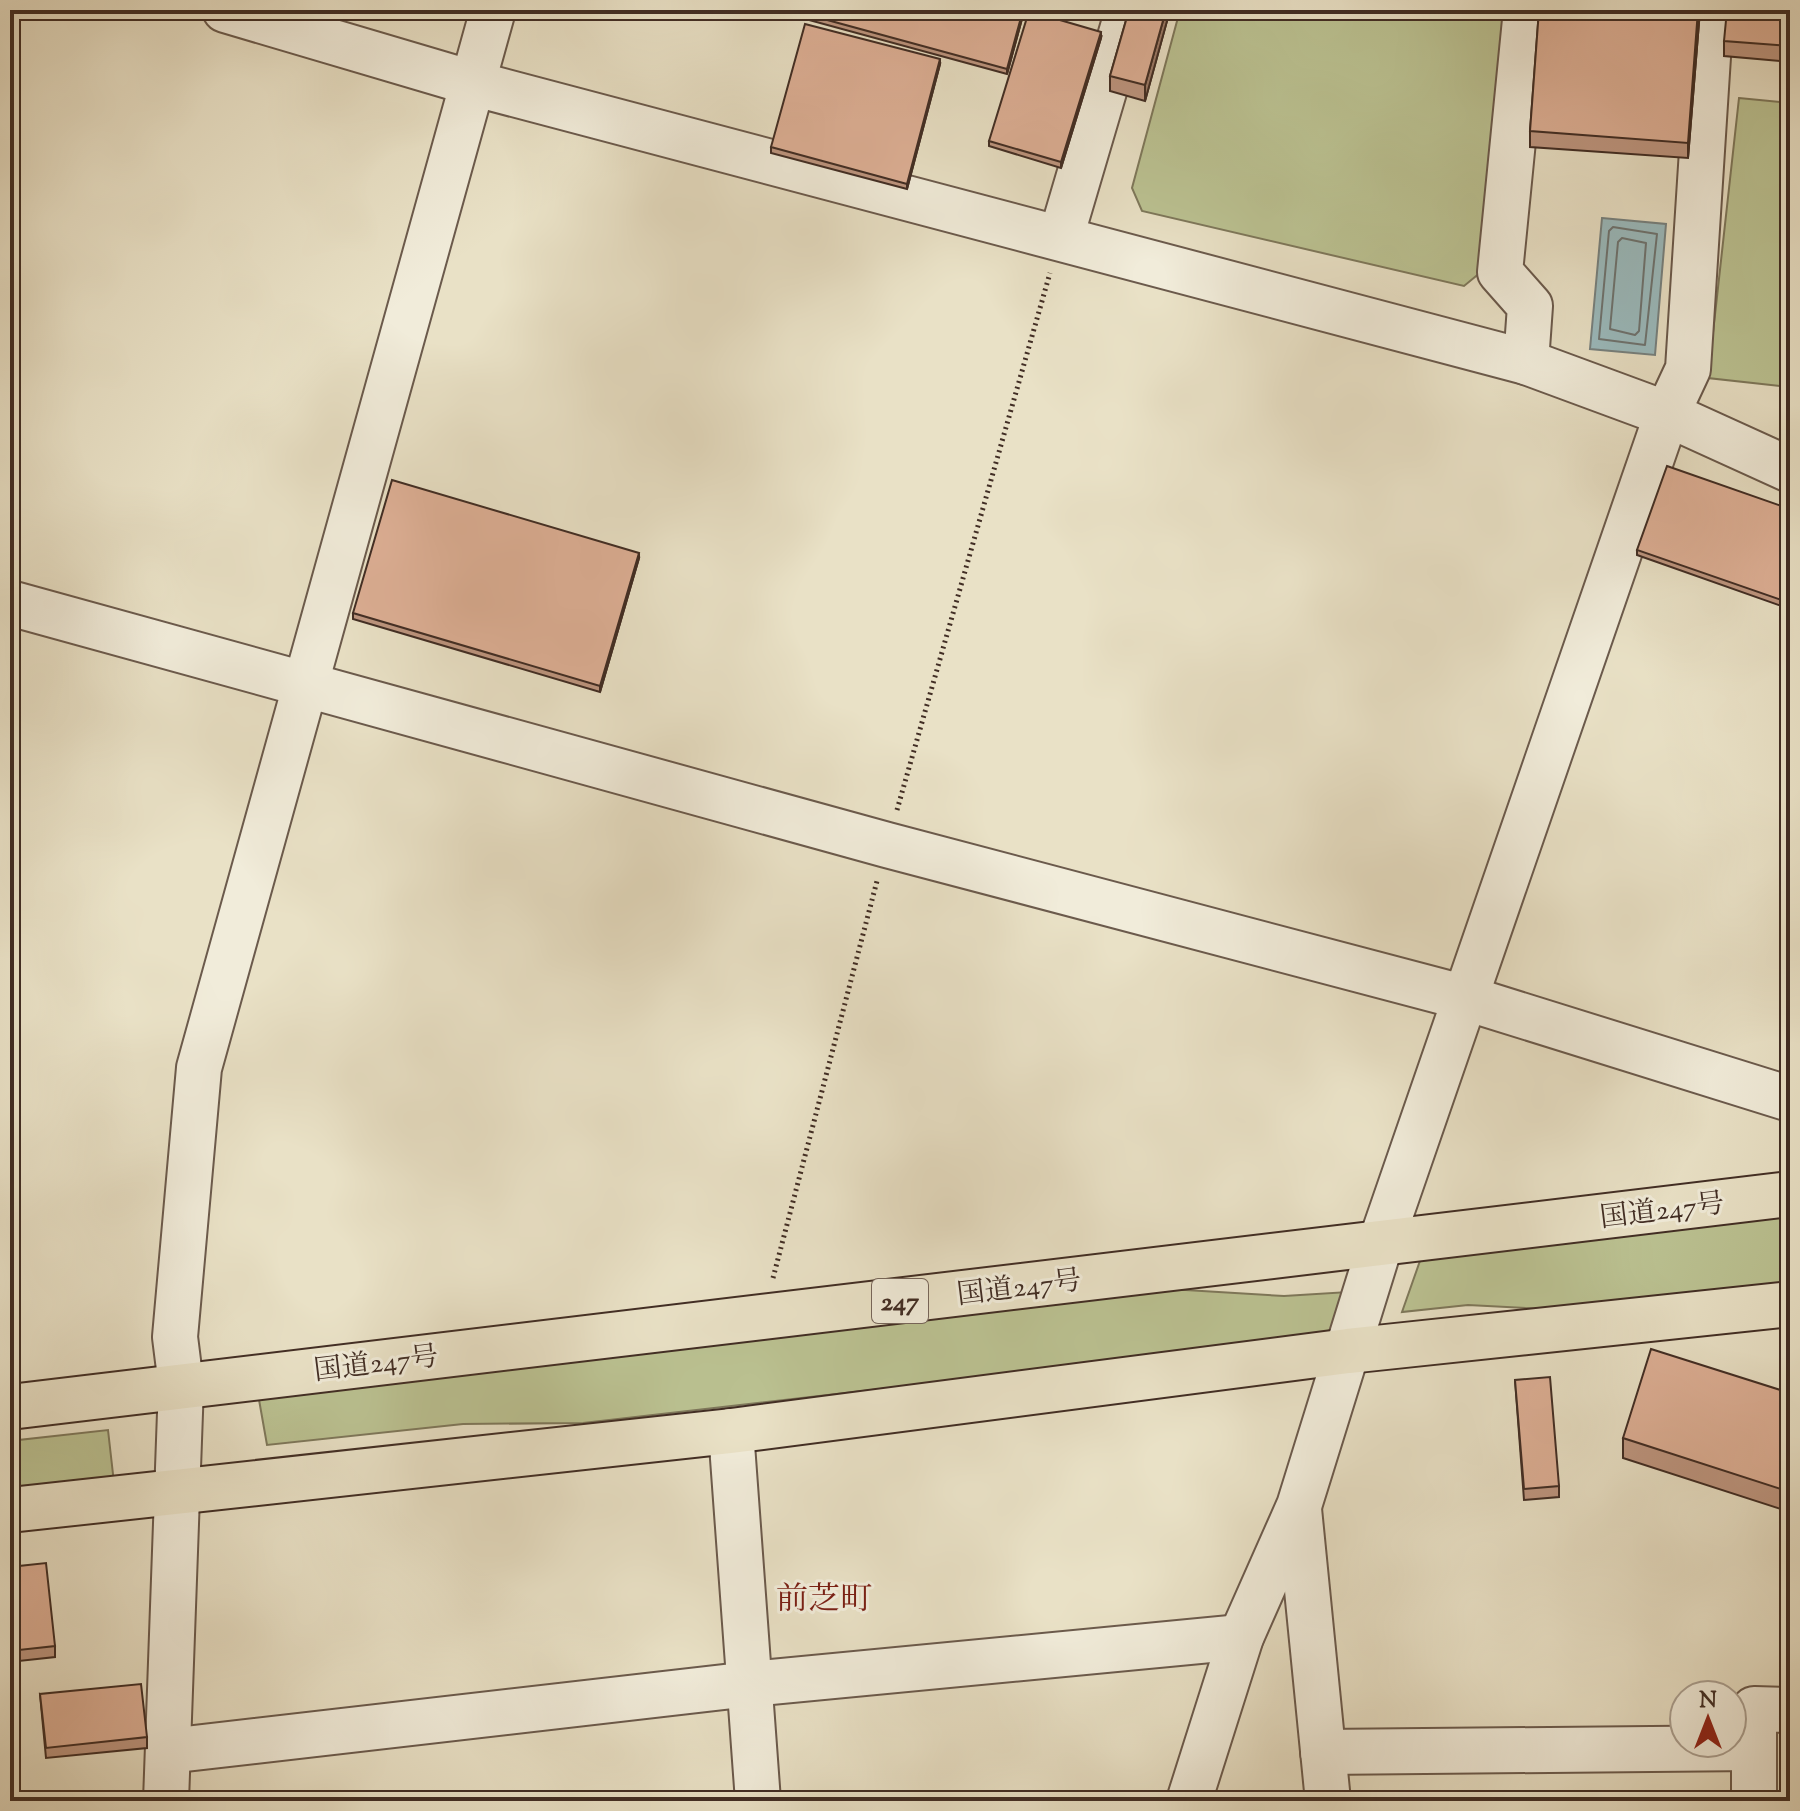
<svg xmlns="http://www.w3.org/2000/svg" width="1800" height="1811" viewBox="0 0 1800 1811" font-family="'Sorts Mill Goudy','Noto Serif JP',serif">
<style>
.green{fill:#bbc292;stroke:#7e785b;stroke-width:2}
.water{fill:#9bbbbe;stroke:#778280;stroke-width:2}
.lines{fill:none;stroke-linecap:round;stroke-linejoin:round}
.shore{stroke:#6e7471;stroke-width:2}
.minor-casing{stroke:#6b5a4c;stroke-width:48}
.highway-casing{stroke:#412d24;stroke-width:48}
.path{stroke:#412d24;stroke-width:5;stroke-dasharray:2 4;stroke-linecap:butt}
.minor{stroke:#f1ecda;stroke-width:44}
.highway{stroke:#e9e1c6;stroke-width:44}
.wall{fill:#be9680;stroke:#412d24;stroke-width:2}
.shaded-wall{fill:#9b7a68;stroke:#412d24;stroke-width:2}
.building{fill:#ddaf95;stroke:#412d24;stroke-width:2}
.labels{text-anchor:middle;stroke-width:6;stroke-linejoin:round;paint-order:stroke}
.shield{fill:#f1ecda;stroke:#76665b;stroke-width:2}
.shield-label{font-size:26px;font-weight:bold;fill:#412d24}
.street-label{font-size:28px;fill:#412d24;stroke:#f1ecda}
.quarter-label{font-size:32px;fill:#7a1f14;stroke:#f1ecda}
</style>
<rect width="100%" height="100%" fill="#e9e1c6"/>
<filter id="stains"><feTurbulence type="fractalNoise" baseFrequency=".0025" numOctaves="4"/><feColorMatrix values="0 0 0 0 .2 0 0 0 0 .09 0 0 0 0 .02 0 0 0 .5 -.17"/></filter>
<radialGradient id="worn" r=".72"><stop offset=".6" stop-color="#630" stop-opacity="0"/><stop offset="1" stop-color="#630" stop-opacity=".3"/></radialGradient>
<!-- green -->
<g class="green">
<path d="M1180 10H1508L1481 272 1464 286 1142 211 1132 188Z"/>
<path d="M1739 98 1790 103V387L1708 378Z"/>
<path d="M1790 1216V1285L1544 1309 1468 1305 1402 1312 1421 1258Z"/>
<path d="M1169 1289 1284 1296 1348 1292 1336 1337 583 1423 463 1424 267 1445 258 1394Z"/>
<path d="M108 1430 114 1483 10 1492V1441Z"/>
</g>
<!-- water -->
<path class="water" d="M1602 218 1666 224 1655 355 1590 349Z"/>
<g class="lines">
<!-- shore -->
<g class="shore">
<path d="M1613 227 1657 234 1645 345 1599 339 1609 231Z"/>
<path d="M1622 238 1646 243 1639 331 1635 335 1610 329 1618 242Z"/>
</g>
<defs>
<g id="minor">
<path d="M225 10 472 83 1526 362 1667 414 1790 470"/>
<path d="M1061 237 1128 10"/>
<path d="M1526 362 1530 306 1500 272 1526 10"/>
<path d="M10 603 887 845 1466 998 1790 1099"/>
<path d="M731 1431 758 1801"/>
<path d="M1299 1509 1328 1801"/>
<path d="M168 1751 750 1684 1241 1637"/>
<path d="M1323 1752 1754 1748"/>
<path d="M166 1801 181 1385 175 1337 199 1068 493 10"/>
<path d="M1189 1801 1241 1637 1299 1506 1381 1242 1667 414 1688 369 1711 10"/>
<path d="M1754 1801V1709L1788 1710 1790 1707"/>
</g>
<g id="highway">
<path d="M10 1407 1790 1194"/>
<path d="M10 1510 731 1431 1348 1351 1790 1304"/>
</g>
</defs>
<!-- minor casing -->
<use href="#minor" class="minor-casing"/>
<!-- highway casing -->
<use href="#highway" class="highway-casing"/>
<!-- path -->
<g class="path">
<path d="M897 810 1050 273"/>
<path d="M773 1278 877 881"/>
</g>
<!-- minor -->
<use href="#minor" class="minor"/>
<!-- highway -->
<use href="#highway" class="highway"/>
</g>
<!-- wall -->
<g class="wall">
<path d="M1129 10H1170L1145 101 1110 91V76Z"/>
<path d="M1539 10H1700L1688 158 1530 147V131Z"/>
<path d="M1790 10V62L1724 56V41Z"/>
<path d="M809 15H1023L1007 74 809 20Z"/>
<path d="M1101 38 1061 168 989 146V141Z"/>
<path d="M940 64 907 189 771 153V147Z"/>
<path d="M1790 509V609L1637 555V550Z"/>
<path d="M639 558 600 692 353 619V613Z"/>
<path d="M1786 1346H1790V1512L1623 1458V1438L1789 1393Z"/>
<path d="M1515 1380 1559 1486V1497L1524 1500Z"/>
<path d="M10 1567 55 1646V1657L10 1662Z"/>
<path d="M40 1694 147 1737V1748L46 1758Z"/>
</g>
<!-- shaded-wall -->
<g class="shaded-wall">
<path d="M1023 10V15L1007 74V69Z"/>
<path d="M1166 10H1170L1145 101V85Z"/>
<path d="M1698 10H1700L1688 158V143Z"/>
<path d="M1101 32V38L1061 168V162Z"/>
<path d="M940 59V64L907 189V184Z"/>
<path d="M639 553V558L600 692V686Z"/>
</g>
<!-- building -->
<g class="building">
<path d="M811 10H1023L1007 69 809 15Z"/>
<path d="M1129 10H1166L1145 85 1110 76Z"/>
<path d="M1539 10H1698L1688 143 1530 131Z"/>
<path d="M1727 10H1790V46L1724 41Z"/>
<path d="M1029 11 1101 32 1061 162 989 141Z"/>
<path d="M805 24 940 59 907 184 771 147Z"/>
<path d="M1667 466 1790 509V603L1637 550Z"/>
<path d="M392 480 639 553 600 686 353 613Z"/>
<path d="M1786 1346H1790V1386Z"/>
<path d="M1651 1349 1790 1393V1492L1623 1438Z"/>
<path d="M1550 1377 1559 1486 1524 1489 1515 1380Z"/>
<path d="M46 1563 55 1646 10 1651V1567Z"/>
<path d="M141 1684 147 1737 46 1748 40 1694Z"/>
</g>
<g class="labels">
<!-- shield labels -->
<rect class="shield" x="872" y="1279" width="56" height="44" rx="6"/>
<g class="shield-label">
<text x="900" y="1310">247</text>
</g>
<!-- street labels -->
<g class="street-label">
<text transform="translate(1662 1209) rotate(-7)" y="10">国道247号</text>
<text transform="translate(1019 1286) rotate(-7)" y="10">国道247号</text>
<text transform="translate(376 1362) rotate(-7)" y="10">国道247号</text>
</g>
<!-- quarter labels -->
<g class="quarter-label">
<text x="824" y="1609">前芝町</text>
</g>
</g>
<!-- margin -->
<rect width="1800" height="1811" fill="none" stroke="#e9e1c6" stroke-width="40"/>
<rect x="12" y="12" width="1776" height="1787" fill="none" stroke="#412d24" stroke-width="4"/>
<rect x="20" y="20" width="1760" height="1771" fill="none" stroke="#412d24" stroke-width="2"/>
<!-- north arrow -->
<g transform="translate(1708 1719)"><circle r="38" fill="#f1ecda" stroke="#aba091" stroke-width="2"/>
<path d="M0-6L14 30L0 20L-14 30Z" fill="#8f2418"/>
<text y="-12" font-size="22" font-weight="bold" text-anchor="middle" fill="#412d24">N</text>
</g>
<rect width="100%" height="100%" filter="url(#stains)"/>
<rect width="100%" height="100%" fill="url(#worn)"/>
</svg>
